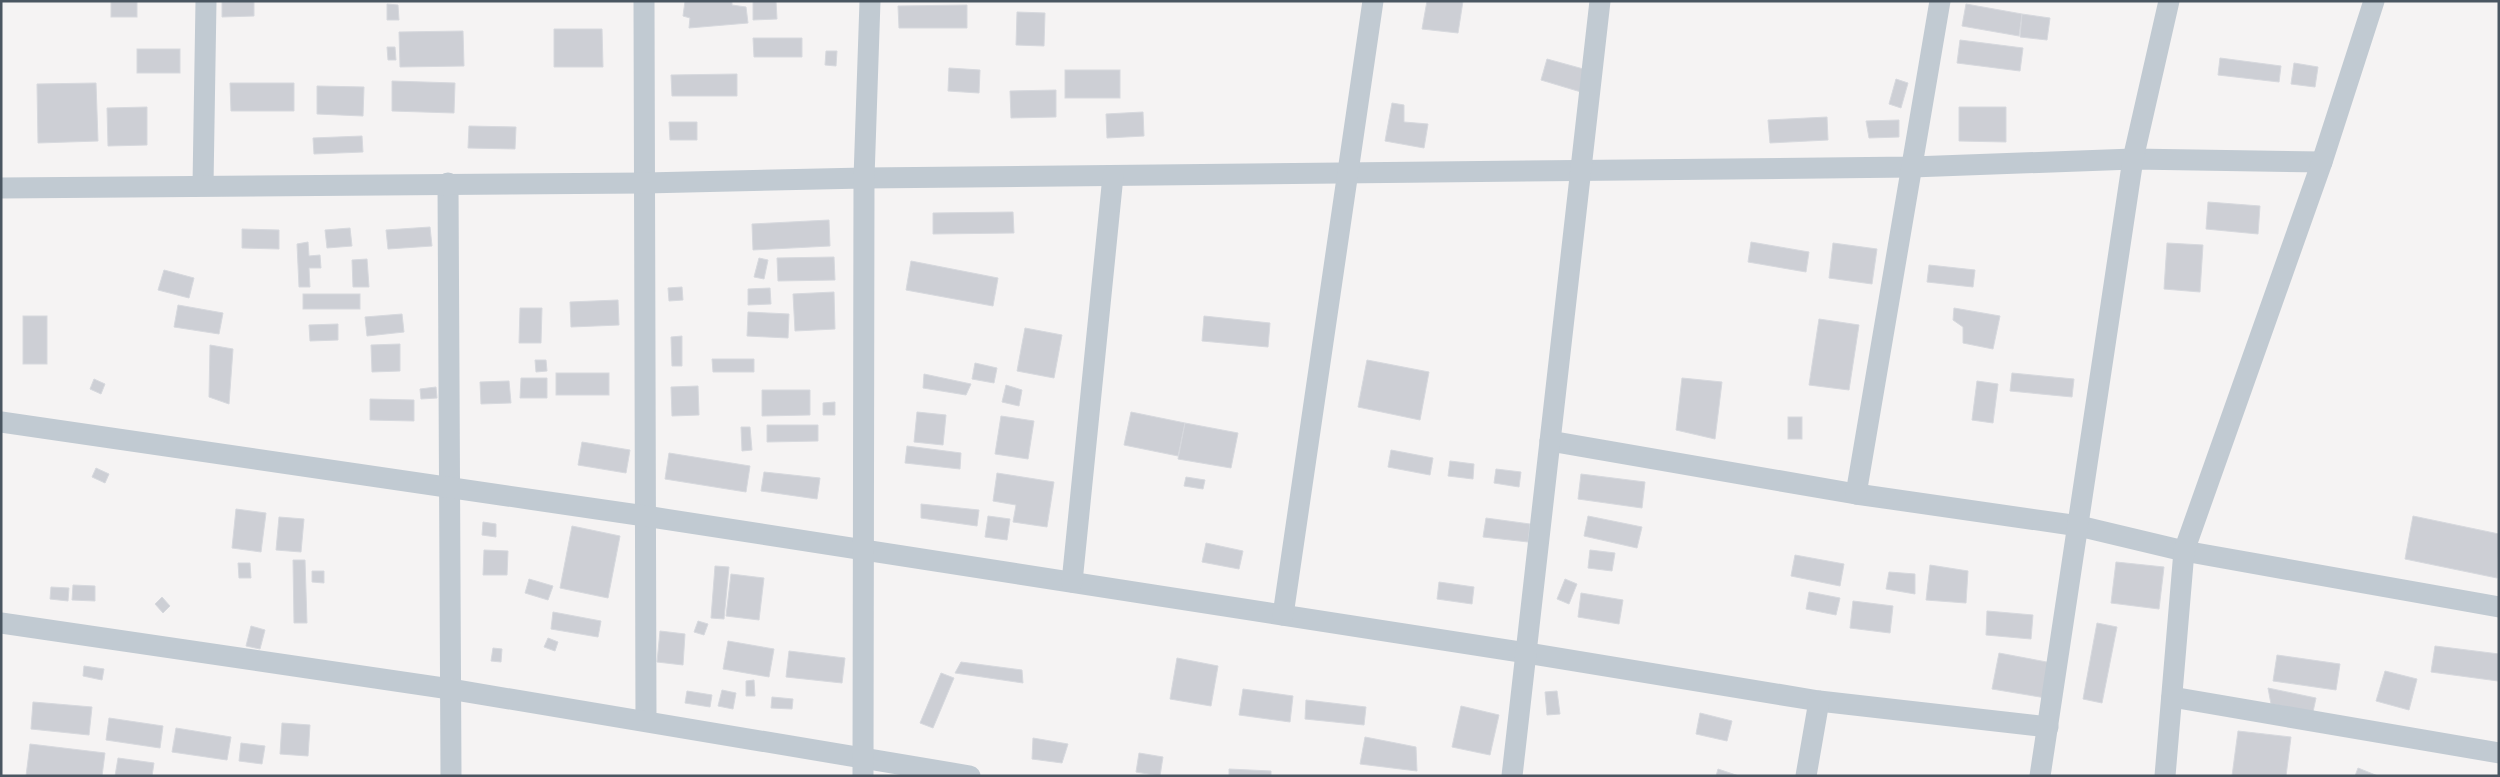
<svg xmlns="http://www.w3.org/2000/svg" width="2500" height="777" viewBox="0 0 2500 777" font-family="'Open Sans',sans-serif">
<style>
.building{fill:#cdcfd5;stroke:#d7d9de}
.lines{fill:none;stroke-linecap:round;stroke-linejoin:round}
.street{stroke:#c1cad2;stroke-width:21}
</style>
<rect width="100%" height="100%" fill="#f5f3f3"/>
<!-- building -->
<g class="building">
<path d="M254 1V16L222 17V2Z"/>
<path d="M685 1H732V5L746 7 748 23 689 28 690 18 683 16Z"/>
<path d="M753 1H776L777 19 753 20Z"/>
<path d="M1427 1H1463L1458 33 1422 29Z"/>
<rect x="111" y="2" width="26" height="15"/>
<path d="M387 4 398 5 399 20H387Z"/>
<path d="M1966 4 2022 14 2019 36 1962 26Z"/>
<path d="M967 5V28H899L898 6Z"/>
<path d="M1017 12 1045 13 1044 46 1016 45Z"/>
<path d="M2022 14 2050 18 2047 40 2020 37Z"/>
<path d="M554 29H602L603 67H554Z"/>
<path d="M463 31 464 66 400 67 399 32Z"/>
<path d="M753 38H802V57H754Z"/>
<path d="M1960 40 2023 48 2020 71 1957 63Z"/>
<path d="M387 47H395L396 60H388Z"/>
<rect x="137" y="49" width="43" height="24"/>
<path d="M826 51H837L836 66 825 65Z"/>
<path d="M2220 58 2281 66 2279 82 2218 75Z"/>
<path d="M1547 59 1587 70 1581 92 1541 80Z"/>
<path d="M2294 63 2318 67 2315 87 2291 84Z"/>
<path d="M949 68 980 70 979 93 948 91Z"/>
<rect x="1065" y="70" width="55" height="28"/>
<path d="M737 74V96H672L671 75Z"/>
<path d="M1896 79 1908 83 1901 108 1889 104Z"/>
<path d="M392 81 455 83 454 113 392 111Z"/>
<path d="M96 83 98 141 38 143 37 84Z"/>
<path d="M230 83H294V111H231Z"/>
<path d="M317 86 364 87 363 116 317 114Z"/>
<path d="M1056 90V117L1011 118 1010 91Z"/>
<path d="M1392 103 1404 105V122L1428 124 1424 148 1385 141Z"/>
<path d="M147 107V145L108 146 107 108Z"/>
<path d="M1959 107H2006V142L1959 141Z"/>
<path d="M1143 112 1144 136 1107 138 1106 114Z"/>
<path d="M1827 117 1828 140 1770 143 1768 120Z"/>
<path d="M1899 120V137L1869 138 1866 121Z"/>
<path d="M669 122H697V140H670Z"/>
<path d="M469 126 516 127 515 149 468 148Z"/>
<path d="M362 136 363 152 314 154 313 138Z"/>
<path d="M2208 202 2260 206 2258 234 2206 229Z"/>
<path d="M1013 212 1014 233 933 234V213Z"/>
<path d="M829 220 830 246 753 250 752 224Z"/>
<path d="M430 227 432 246 388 249 386 230Z"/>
<path d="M350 228 352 246 327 248 325 230Z"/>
<path d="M242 229 279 230V249L242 248Z"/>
<path d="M308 242 309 256 320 255 321 268H309L310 287H299L297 244Z"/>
<path d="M1751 242 1809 252 1806 272 1748 262Z"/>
<path d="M1833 243 1877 249 1872 284 1829 278Z"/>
<path d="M2167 243 2203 245 2200 292 2164 289Z"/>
<path d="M834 257 835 280 778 281 777 258Z"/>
<path d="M759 258 768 260 764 279 754 277Z"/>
<path d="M367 259 369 287H353L352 260Z"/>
<path d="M911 261 998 278 993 306 906 290Z"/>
<path d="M1929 265 1975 270 1973 287 1927 282Z"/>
<path d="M164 270 194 278 189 298 158 290Z"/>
<path d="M682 287 683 300 669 301 668 288Z"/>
<path d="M770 288 771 304 748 305V289Z"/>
<path d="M834 292 835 329 795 331 793 294Z"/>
<rect x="303" y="294" width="57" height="15"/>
<path d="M618 300 619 325 571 327 570 302Z"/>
<path d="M178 305 223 313 219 334 174 327Z"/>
<path d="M520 308H542L541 343H519Z"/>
<path d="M1954 308 2000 316 1993 349 1963 343V327L1953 320Z"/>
<path d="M748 312 789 314 788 338 747 336Z"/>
<path d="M402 314 404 332 367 336 365 317Z"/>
<rect x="23" y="316" width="24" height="48"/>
<path d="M1204 316 1270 323 1268 347 1202 341Z"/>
<path d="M1819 319 1859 325 1849 390 1809 385Z"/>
<path d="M338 324V340L310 341 309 325Z"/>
<path d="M1025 328 1062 335 1054 378 1017 371Z"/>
<path d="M682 336V366H672L671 337Z"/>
<path d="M400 344V371L372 372 371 345Z"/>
<path d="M210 345 233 349 229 404 209 397Z"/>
<path d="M712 359H754V372H713Z"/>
<path d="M535 360H546L547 371 536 372Z"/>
<path d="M1367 360 1429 372 1420 420 1358 407Z"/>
<path d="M975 363 997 368 994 383 972 379Z"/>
<rect x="556" y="373" width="53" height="22"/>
<path d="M2012 373 2074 379 2072 397 2010 391Z"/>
<path d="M924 374 971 384 966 395 923 388Z"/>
<path d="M521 378H547V398H520Z"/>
<path d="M1682 378 1722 382 1715 439 1676 430Z"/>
<path d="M94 379 105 384 101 394 90 389Z"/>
<path d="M509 381 511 403 481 404 480 382Z"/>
<path d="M1977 381 1998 384 1993 423 1972 420Z"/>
<path d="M1006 385 1022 390 1019 406 1002 402Z"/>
<path d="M698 386 699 415 672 416 671 387Z"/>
<path d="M436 387 437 398 421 399 420 389Z"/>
<path d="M762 390H810V415L762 416Z"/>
<path d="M370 399 414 400V421L370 420Z"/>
<path d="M835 402V415H823V403Z"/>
<path d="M917 412 946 415 943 445 914 442Z"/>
<path d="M1131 412 1185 423 1178 456 1124 445Z"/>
<path d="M1001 416 1034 421 1028 459 995 454Z"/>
<rect x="1788" y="417" width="14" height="22"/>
<path d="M1185 423 1238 433 1231 468 1178 459Z"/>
<path d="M767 425H818V441L767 442Z"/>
<path d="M741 427H750L752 450 742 451Z"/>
<path d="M582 442 630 450 626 473 578 465Z"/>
<path d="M907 446 961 453 960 469 905 463Z"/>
<path d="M1391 450 1433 458 1430 475 1388 467Z"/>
<path d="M669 453 750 466 746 492 665 479Z"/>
<path d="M1450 461 1474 464 1473 479 1448 476Z"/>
<path d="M96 468 109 474 105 483 92 477Z"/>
<path d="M1496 469 1521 472 1519 487 1494 483Z"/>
<path d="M764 472 820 478 817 499 761 491Z"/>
<path d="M997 473 1054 482 1047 527 1013 522 1016 505 993 501Z"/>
<path d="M1581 474 1645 482 1642 508 1578 499Z"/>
<path d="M1186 477 1205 480 1203 489 1184 486Z"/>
<path d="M921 504 979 510 977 526 921 518Z"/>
<path d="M236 509 266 513 261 552 232 548Z"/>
<path d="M988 516 1010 519 1007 540 985 537Z"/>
<path d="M1588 516 1642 527 1637 548 1584 536Z"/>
<path d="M2413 516 2499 534 2497 578 2405 559Z"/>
<path d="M279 517 304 519 301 552 276 550Z"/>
<path d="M1486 518 1530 524 1528 542 1483 537Z"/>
<path d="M483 522 496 524V537L482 535Z"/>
<path d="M572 526 620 536 608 598 560 588Z"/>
<path d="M1206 543 1243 551 1239 569 1202 562Z"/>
<path d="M484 550 508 551 507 575H483Z"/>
<path d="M1590 550 1615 553 1612 571 1588 568Z"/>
<path d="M1795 555 1844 564 1840 586 1791 576Z"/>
<path d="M293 560H305L307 623H294Z"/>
<path d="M2116 562 2164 567 2159 609 2111 603Z"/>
<path d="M238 563H250L251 578H239Z"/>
<path d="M1930 565 1968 571 1966 603 1926 600Z"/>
<path d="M715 566 729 567 724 619 711 618Z"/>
<path d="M312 571H324V583L312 582Z"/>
<path d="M1889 572 1915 574V594L1886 589Z"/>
<path d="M731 574 764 578 759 620 726 616Z"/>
<path d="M529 579 553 586 548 600 525 593Z"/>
<path d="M1565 579 1577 584 1569 604 1557 599Z"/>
<path d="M1439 582 1474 587 1472 604 1437 599Z"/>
<path d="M73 585 95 586V601L72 600Z"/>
<path d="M51 587 69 588 68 601 50 599Z"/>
<path d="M1809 592 1840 598 1836 615 1806 609Z"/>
<path d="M1581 593 1623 600 1619 624 1578 617Z"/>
<path d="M162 597 170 606 163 613 155 604Z"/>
<path d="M1853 601 1893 606 1890 633 1850 628Z"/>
<path d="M1987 611 2033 615 2031 639 1986 635Z"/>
<path d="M553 612 601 621 598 637 551 629Z"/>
<path d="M698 621 708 624 704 635 694 632Z"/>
<path d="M2097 623 2117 627 2102 703 2083 699Z"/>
<path d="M251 626 265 630 260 649 246 646Z"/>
<path d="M660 631 685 634 683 665 657 662Z"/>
<path d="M548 638 558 642 555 651 544 647Z"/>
<path d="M728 641 774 649 769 677 723 669Z"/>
<path d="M2435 646 2499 654 2498 681 2431 672Z"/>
<path d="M493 648 502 649 501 662 491 661Z"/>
<path d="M789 651 845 658 842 683 786 677Z"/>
<path d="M1999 653 2052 663 2046 698 1992 689Z"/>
<path d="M2277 655 2340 664 2336 690 2273 681Z"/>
<path d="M1177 658 1218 666 1211 706 1170 699Z"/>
<path d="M961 662 1022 670 1023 683 955 673Z"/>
<path d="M84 666 104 669 102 680 83 676Z"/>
<path d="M2385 671 2417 679 2409 710 2376 701Z"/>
<path d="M941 673 954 678 933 728 920 723Z"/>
<path d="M754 680 755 696H746V681Z"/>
<path d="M2268 688 2316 698 2313 712 2271 704Z"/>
<path d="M1243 689 1293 696 1290 722 1239 715Z"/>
<path d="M722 690 736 693 733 709 718 706Z"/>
<path d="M687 691 712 695 710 707 685 703Z"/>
<path d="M1557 691 1560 714 1547 715 1545 692Z"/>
<path d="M772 697 793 699 792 709 771 708Z"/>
<path d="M1306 700 1366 707 1364 725 1305 719Z"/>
<path d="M33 702 92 707 89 735 31 729Z"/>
<path d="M1461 706 1499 715 1490 755 1452 747Z"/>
<path d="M1700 713 1732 721 1727 741 1696 734Z"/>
<path d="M109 718 163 726 160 748 106 740Z"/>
<path d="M282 723 310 725 308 756 280 754Z"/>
<path d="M176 728 231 737 227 760 172 752Z"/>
<path d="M2238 731 2291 737 2286 776H2232Z"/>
<path d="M1365 737 1416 747 1417 771 1360 764Z"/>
<path d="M1033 738 1068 744 1062 763 1032 759Z"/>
<path d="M241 743 265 746 262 764 239 761Z"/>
<path d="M30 744 105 753 102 776H26Z"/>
<path d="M1139 753 1163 757 1160 776 1136 772Z"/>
<path d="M118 758 154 763 152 776H115Z"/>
<path d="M2358 768 2378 776H2355Z"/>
<path d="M1229 769 1271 771V776H1229Z"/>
<path d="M1718 769 1739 776H1716Z"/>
</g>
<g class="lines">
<!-- street -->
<g class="street">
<path d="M644 1 646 720"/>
<path d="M448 183 451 776"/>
<path d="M203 185 206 1"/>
<path d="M1 188 645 183 864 178 1912 167 2133 159 2322 162"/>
<path d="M1 422 645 516 1527 653 1819 701 2048 727"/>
<path d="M1550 441 1856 494 2079 526 2184 551 2499 607"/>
<path d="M1856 494 1940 1"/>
<path d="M1072 582 1113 176"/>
<path d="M1283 615 1373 1"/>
<path d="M1 623 450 689 970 776"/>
<path d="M2172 697 2499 753"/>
<path d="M863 776 864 178 870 1"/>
<path d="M1512 776 1600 1"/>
<path d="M1806 776 1819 701"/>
<path d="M2040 776 2133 159 2169 1"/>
<path d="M2165 776 2184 551 2322 162 2374 1"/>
</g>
</g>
<!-- border -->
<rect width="2500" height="777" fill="none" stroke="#4a5661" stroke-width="5"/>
</svg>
